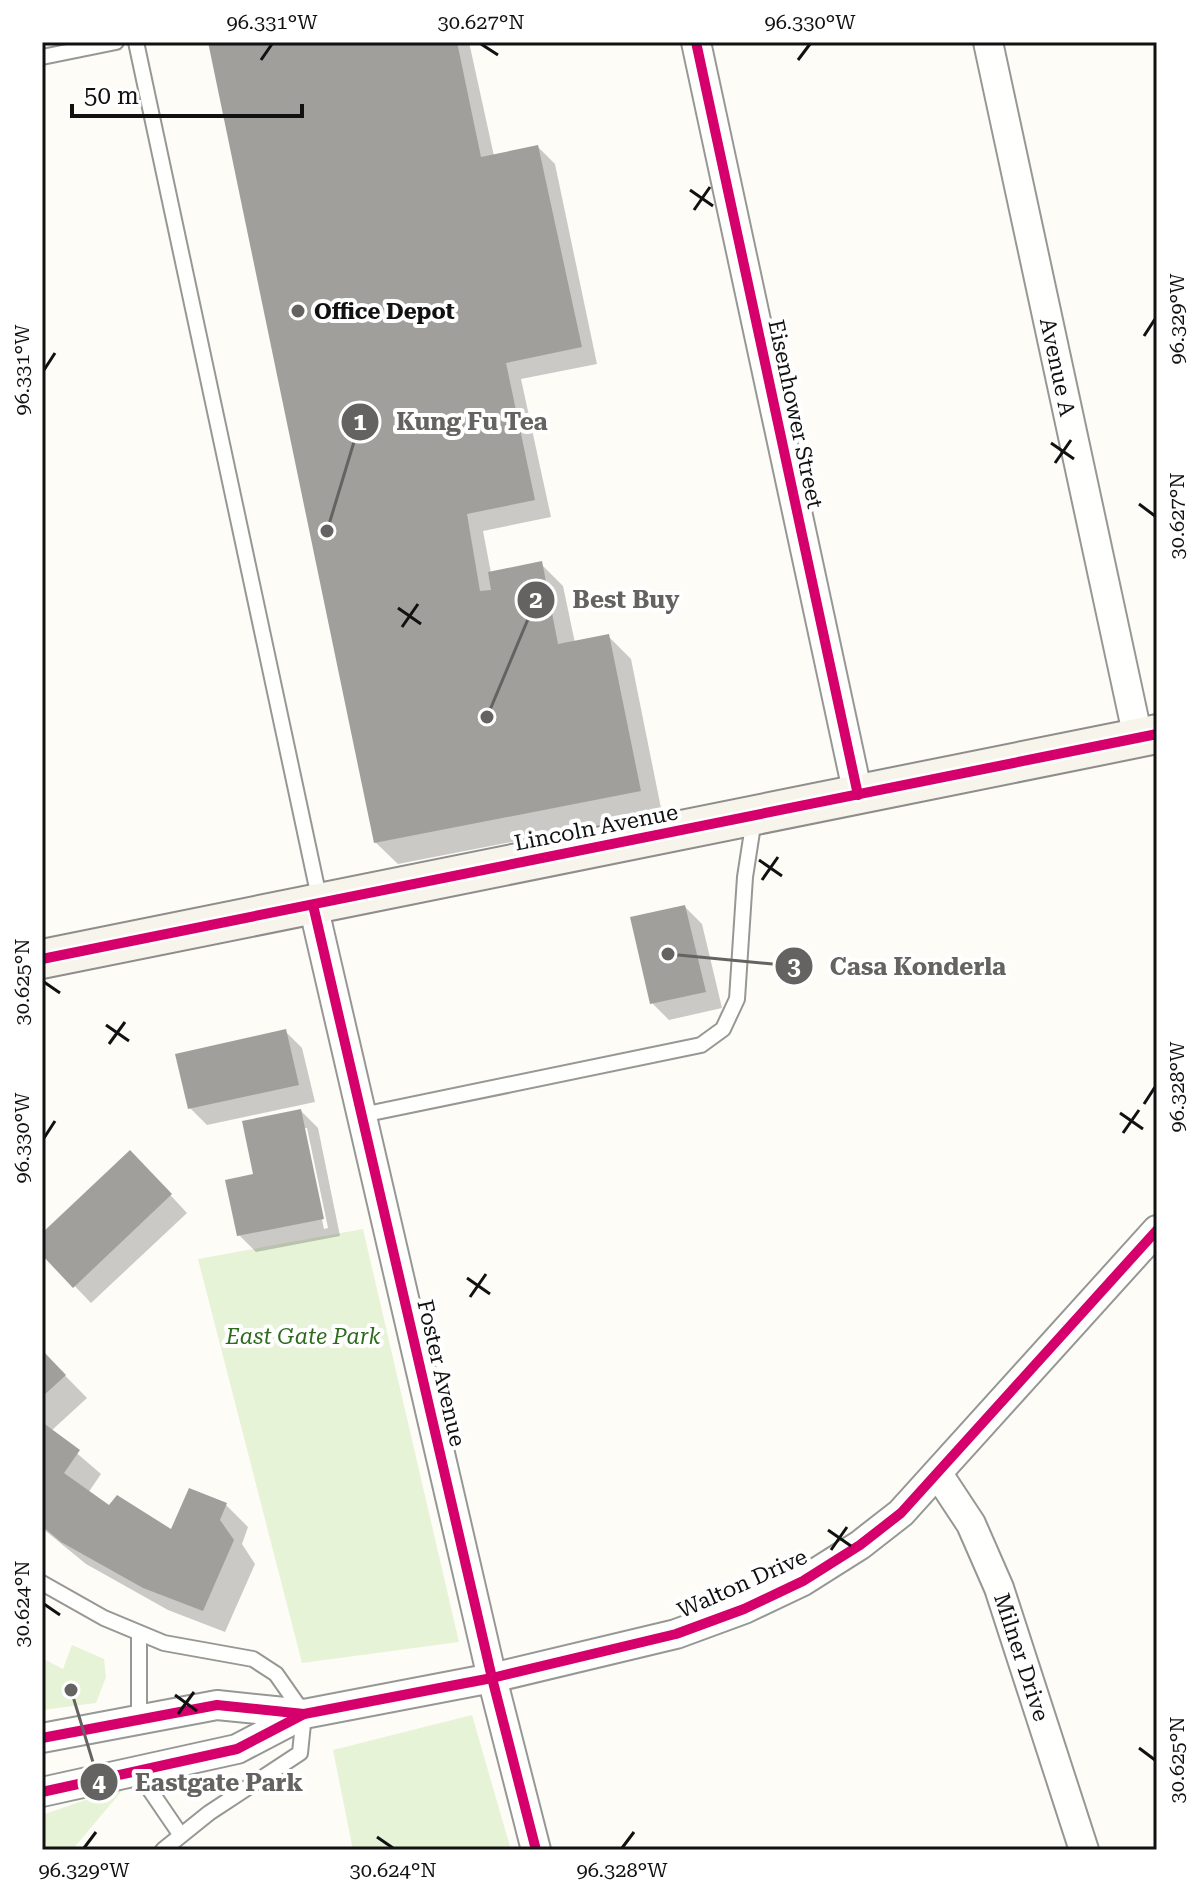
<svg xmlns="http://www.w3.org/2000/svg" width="1199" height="1892" viewBox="0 0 1199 1892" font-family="'Roboto Serif',serif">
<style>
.green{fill:#e7f3d7}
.shadow{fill:#0003;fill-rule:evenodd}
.building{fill:#a19f9c}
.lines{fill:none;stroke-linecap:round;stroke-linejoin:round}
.lane-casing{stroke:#979795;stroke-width:18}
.street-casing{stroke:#979795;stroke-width:32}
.secondary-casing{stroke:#8e8d8b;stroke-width:42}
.lane{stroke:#fffffe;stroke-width:14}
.street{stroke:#fffffe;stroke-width:28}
.secondary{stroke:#f6f4eb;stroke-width:38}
.cycleway-casing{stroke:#fff;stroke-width:15}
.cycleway{stroke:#d6006c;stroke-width:10}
.ticks{fill:none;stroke:#111;stroke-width:3}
.poi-dot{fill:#646362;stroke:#fff;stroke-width:3}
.labels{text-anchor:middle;stroke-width:8;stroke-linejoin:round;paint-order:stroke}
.poi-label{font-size:22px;font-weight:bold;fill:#111;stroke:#fff;text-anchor:start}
.street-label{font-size:22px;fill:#111;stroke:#fff}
.park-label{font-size:22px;font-style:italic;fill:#2f6b1f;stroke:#fff}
.leader{fill:none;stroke:#646362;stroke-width:3}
.callout-dot{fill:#646362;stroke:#fff;stroke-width:3}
.mark-label{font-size:24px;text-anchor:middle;font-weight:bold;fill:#fff}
.callout-label{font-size:24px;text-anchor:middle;font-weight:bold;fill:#646362;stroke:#fff;stroke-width:8;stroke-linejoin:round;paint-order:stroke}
.neatline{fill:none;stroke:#111;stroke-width:3}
.ticks-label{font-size:20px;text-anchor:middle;fill:#111}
</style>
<rect width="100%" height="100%" fill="#fdfcf7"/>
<!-- green -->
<g class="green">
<path d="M363 1229 459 1642 302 1663 198 1259Z"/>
<path d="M72 1645 104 1659 106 1677 96 1703 42 1710V1658L63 1669Z"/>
<path d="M472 1715 511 1850H353L333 1750Z"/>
<path d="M126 1786 72 1850H42V1815Z"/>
</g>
<!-- shadow -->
<g class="shadow">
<path d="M210 42H469L494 156 538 147 555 164 597 364 521 379 551 517 483 531 491 573 541 564 563 586 575 643 608 636 631 659 662 813 398 864 375 842Z"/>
<path d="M685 907 702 924 722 1008 669 1020 652 1003Z"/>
<path d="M285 1031 302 1048 315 1102 207 1125 190 1108Z"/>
<path d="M301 1111 318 1128 340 1236 256 1252 239 1235 255 1175ZM303 1128H307L328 1228 324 1229Z"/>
<path d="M147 1170 187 1213 91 1303 42 1252V1236Z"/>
<path d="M42 1352 87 1398 51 1431 101 1474 88 1493 110 1508 171 1532 226 1505 248 1527 242 1544 255 1564 225 1632 168 1610 86 1564 42 1528Z"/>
</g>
<!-- building -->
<g class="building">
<path d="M208 42H457L481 157 538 145 582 347 506 363 535 500 467 514 480 591 491 590 488 572 542 561 558 644 609 634 641 791 374 843Z"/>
<path d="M685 905 706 992 650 1004 630 917Z"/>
<path d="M286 1029 299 1085 188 1109 175 1054Z"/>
<path d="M301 1109 324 1219 237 1236 225 1180 253 1174 242 1121Z"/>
<path d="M130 1150 172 1194 73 1288 42 1255V1233Z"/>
<path d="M42 1350 66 1375 42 1397Z"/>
<path d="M42 1422 80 1450 64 1473 109 1505 117 1495 171 1529 189 1488 227 1503 220 1520 234 1540 203 1611 143 1588 61 1542 42 1526Z"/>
</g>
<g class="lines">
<defs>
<g id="lane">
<path d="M136 42 320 902"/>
<path d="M42 57 116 42"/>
<path d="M362 1115 701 1045 723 1029 737 999 745 877 754 819"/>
<path d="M42 1583 104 1618 164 1643 253 1659 276 1674 304 1714 300 1753 209 1813 163 1850"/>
<path d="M139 1633V1718"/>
<path d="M137 1771 180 1834"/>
</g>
<g id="street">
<path d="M696 42 858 795"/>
<path d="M988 42 1138 738"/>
<path d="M313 905 492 1678 536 1850"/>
<path d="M938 1474 971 1524 999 1588 1084 1850"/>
<path d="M42 1738 217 1705 304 1714"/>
<path d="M42 1792 237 1749 304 1714 492 1678 676 1634 744 1609 803 1581 860 1545 901 1513 1157 1230"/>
</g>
<path id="secondary" d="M42 959 1157 734"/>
</defs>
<!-- lane casing -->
<use href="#lane" class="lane-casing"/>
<!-- street casing -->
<use href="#street" class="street-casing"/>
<!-- secondary casing -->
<use href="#secondary" class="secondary-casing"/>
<!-- lane -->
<use href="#lane" class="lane"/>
<!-- street -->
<use href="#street" class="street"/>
<!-- secondary -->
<use href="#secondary" class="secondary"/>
<defs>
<g id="cycleway">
<path d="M696 42 858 795"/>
<path d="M313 905 492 1678 536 1850"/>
<path d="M42 959 1157 734"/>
<path d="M42 1738 217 1705 304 1714"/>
<path d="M42 1792 237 1749 304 1714 492 1678 676 1634 744 1609 803 1581 860 1545 901 1513 1157 1230"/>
</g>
</defs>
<!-- cycleway casing -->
<use href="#cycleway" class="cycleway-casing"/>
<!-- cycleway -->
<use href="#cycleway" class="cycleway"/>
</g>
<!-- ticks -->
<path class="ticks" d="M481 44 498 55M261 60 272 44M798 60 810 44M690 190 713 206M694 210 710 187M1144 336 1155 319M44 370 55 353M1051 443 1074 459M1055 463 1071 440M1139 504 1155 516M398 608 421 624M402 627 418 604M759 860 782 876M762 880 778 857M44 982 60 993M106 1025 129 1041M109 1044 125 1022M1144 1104 1155 1087M1120 1113 1143 1129M1123 1133 1139 1110M44 1138 55 1121M467 1278 490 1294M470 1297 486 1274M828 1530 851 1546M831 1550 847 1527M44 1604 60 1615M175 1695 197 1711M178 1714 194 1692M1139 1748 1155 1760M377 1837 393 1848M84 1848 96 1832M622 1848 634 1832"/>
<!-- markers -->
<circle class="poi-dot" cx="298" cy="311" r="8"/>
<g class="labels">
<!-- poi labels -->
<g class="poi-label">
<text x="314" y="319">Office Depot</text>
</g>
<!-- street labels -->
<g class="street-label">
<text transform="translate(1058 367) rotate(78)" y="8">Avenue A</text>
<text transform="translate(796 414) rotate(78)" y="8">Eisenhower Street</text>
<text transform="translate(596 827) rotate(-11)" y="8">Lincoln Avenue</text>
<text transform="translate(442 1373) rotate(77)" y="8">Foster Avenue</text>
<text transform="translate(742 1583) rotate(-24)" y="8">Walton Drive</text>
<text transform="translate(1022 1657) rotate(72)" y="8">Milner Drive</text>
</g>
<!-- park labels -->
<g class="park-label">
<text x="303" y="1344">East Gate Park</text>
</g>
</g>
<!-- callouts -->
<path class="leader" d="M327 531L360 422M487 717L536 600M668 954L794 966M71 1690L99 1782"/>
<g class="callout-dot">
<circle cx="327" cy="531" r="8"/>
<circle cx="487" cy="717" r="8"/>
<circle cx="668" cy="954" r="8"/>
<circle cx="71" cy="1690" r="8"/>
<circle cx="360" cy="422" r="20"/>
<circle cx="536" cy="600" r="20"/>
<circle cx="794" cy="966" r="20"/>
<circle cx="99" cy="1782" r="20"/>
</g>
<g class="mark-label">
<text x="360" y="430">1</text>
<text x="536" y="608">2</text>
<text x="794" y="975">3</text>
<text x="99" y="1791">4</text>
</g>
<g class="callout-label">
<text x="472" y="430">Kung Fu Tea</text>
<text x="626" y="608">Best Buy</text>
<text x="918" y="975">Casa Konderla</text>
<text x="219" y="1791">Eastgate Park</text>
</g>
<!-- border -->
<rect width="1199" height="1892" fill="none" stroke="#ffffff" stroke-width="88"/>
<!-- scale -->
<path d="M72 104v12h230v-12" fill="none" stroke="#111111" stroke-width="4"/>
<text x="84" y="104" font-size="24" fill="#111111" stroke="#ffffff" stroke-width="6" paint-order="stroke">50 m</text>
<rect x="44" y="44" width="1111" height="1804" class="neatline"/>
<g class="ticks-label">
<text x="272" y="29">96.331°W</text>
<text x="481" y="29">30.627°N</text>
<text x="810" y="29">96.330°W</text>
<text transform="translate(1177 319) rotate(-90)" y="7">96.329°W</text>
<text transform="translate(22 370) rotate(-90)" y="7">96.331°W</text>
<text transform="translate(1177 516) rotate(-90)" y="7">30.627°N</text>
<text transform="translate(22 982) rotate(-90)" y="7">30.625°N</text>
<text transform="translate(1177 1087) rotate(-90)" y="7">96.328°W</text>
<text transform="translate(22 1138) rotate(-90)" y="7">96.330°W</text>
<text transform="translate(22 1604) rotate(-90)" y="7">30.624°N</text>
<text transform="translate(1177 1760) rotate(-90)" y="7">30.625°N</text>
<text x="84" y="1877">96.329°W</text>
<text x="393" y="1877">30.624°N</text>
<text x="622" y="1877">96.328°W</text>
</g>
</svg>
